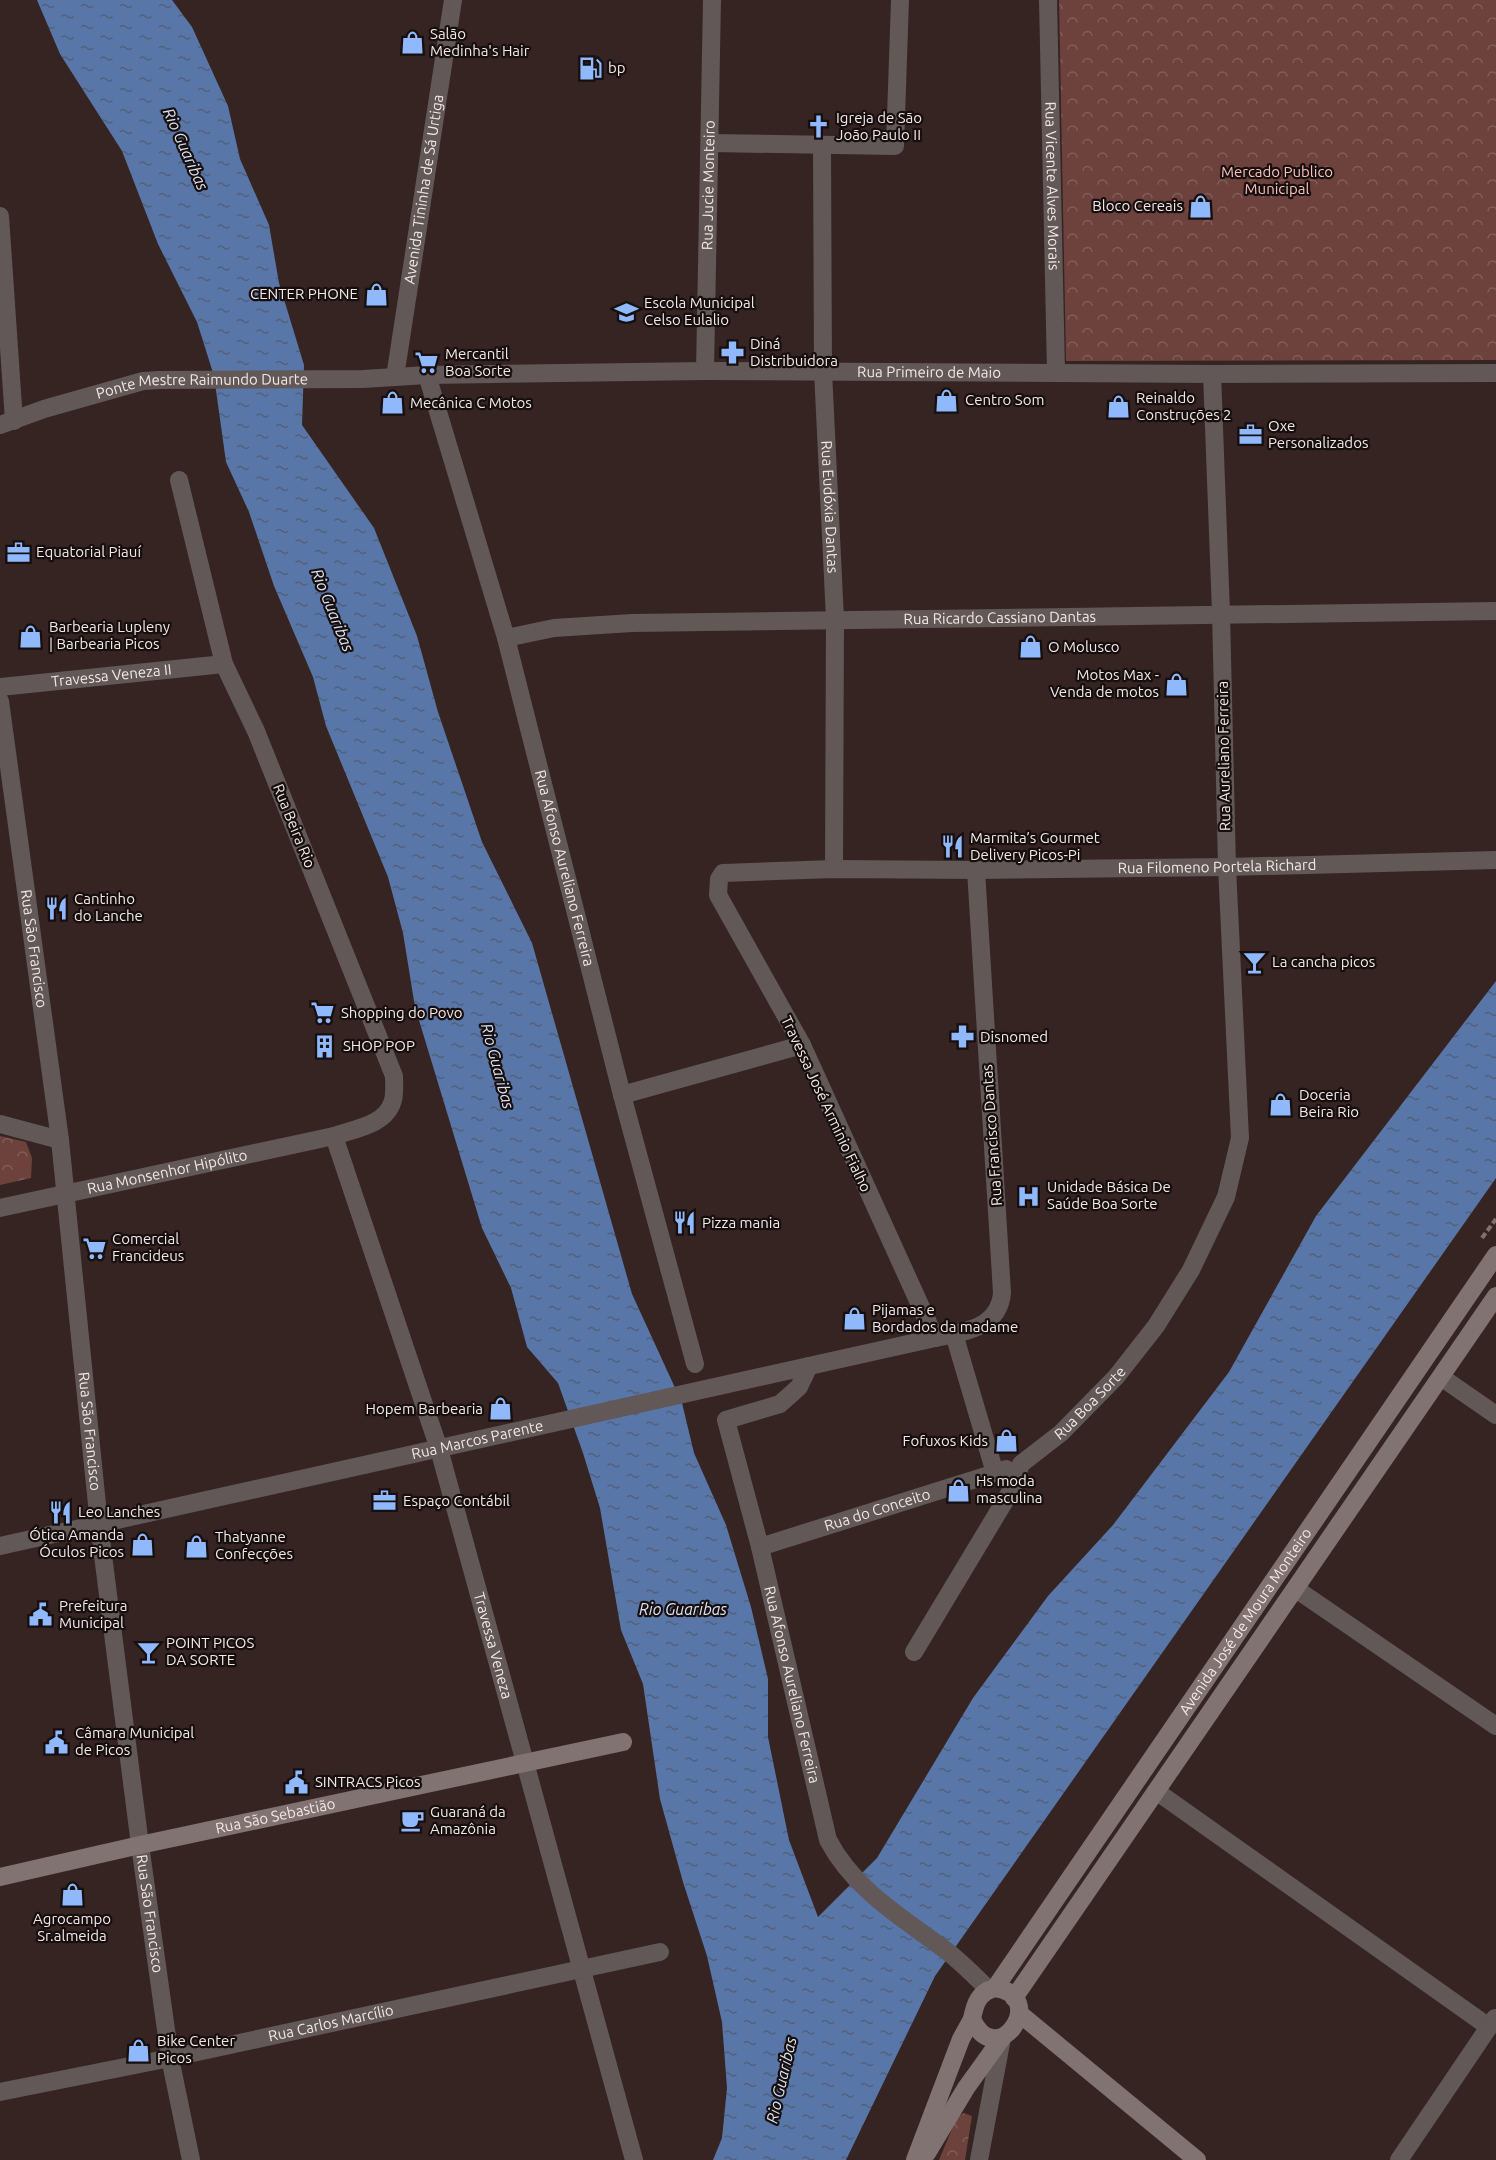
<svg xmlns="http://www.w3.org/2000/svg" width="1496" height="2160" viewBox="0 0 1496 2160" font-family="Ubuntu,sans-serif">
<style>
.park{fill:url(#park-crowns)}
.water{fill:url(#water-ripples)}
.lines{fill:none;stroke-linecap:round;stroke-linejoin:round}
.path{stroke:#80716f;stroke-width:4;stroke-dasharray:6 3;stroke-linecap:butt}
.street{stroke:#615857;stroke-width:18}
.secondary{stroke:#817371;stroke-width:18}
.labels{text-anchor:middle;stroke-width:4.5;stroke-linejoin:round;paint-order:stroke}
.poi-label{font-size:15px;fill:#f3e7e6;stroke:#170f0f;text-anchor:start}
.park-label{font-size:15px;fill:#fdc2bb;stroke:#170f0f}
.street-label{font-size:15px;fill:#f3e7e6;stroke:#170f0f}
.water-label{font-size:16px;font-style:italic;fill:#dae3f2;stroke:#170f0f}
</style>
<defs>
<pattern id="park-crowns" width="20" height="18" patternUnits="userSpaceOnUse" patternTransform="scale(1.5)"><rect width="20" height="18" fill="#6d423d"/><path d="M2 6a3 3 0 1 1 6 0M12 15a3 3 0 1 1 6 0" fill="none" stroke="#825d59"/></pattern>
<pattern id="water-ripples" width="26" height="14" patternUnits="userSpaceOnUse" patternTransform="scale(1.5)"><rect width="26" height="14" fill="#5976a8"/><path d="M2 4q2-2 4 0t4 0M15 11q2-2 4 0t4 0" fill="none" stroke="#52607b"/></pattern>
</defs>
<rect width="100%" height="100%" fill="#352422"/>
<!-- park -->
<g class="park">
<path d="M1059 0H1496V360L1066 361Z"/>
<path d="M0 1136 26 1142 32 1158 31 1178 0 1185Z"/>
<path d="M964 2113 972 2116 965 2160H939L957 2117Z"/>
</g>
<!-- water -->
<path class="water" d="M37 0H172L192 27 228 106 240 159 269 225 279 283 304 365 302 425 374 528 417 636 438 712 482 842 532 943 632 1294 682 1403 694 1453 726 1525 751 1607 768 1679V1737L789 1840 818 1917 877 1858 973 1698 1048 1596 1113 1525 1229 1372 1316 1216 1496 981V1178L935 1976 846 2160H713L722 2138 727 2088 722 2022 707 1956 683 1882 660 1799 643 1684 621 1630 600 1508 583 1453 558 1383 527 1347 511 1288 482 1228 415 1007 403 933 388 877 326 726 313 677 274 586 249 512 226 462 214 376 197 322 158 244 122 151 60 54Z"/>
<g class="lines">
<!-- path -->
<path class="path" d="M1482 1238 1496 1219"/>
<!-- street -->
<g class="street">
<path id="s1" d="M1048 0 1056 372"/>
<path d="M710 143 895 146 900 0"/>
<path id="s2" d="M822 145 823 371 835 619 834 869"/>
<path d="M0 216 14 421"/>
<path id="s3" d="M705 371 712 0"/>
<path id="s4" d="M427 375 506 638 622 1095 695 1364"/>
<path id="s5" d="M395 377 453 0"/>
<path id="s6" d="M0 425 44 409 143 381 159 380 363 379 427 375 705 371 1212 374 1496 373"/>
<path id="s7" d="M506 638 554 628 632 623 1496 611"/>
<path id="s8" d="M0 687 224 664"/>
<path id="s9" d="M0 701 60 1140 99 1524 140 1845 170 2058 191 2160"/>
<path d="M622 1095 802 1045"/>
<path d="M0 1124 60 1140"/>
<path id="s10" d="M334 1136 439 1449 634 2160"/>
<path id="s11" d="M0 1208 334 1136C354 1129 387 1125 393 1100 395 1093 394 1083 394 1076L256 731 224 664 179 480"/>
<path d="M954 1334 995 1473 1006 1469"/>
<path id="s12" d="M935 1338 802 1045 718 895 719 879 723 873 834 869 976 870 1227 867 1496 860"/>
<path id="s13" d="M809 1366 799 1387 780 1404 726 1420 760 1547 828 1840C855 1891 903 1918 948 1952 962 1963 976 1977 988 1989"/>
<path d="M1441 1377 1496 1415"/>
<path id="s14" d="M0 1546 935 1338C964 1332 999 1328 1002 1293L976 870"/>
<path id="s15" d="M760 1547 995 1473"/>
<path d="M1296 1589 1496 1726"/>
<path id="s16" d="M914 1652 1012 1489 1021 1464 1061 1433 1116 1377 1156 1326 1191 1270 1226 1197 1240 1138 1227 867 1221 613 1212 374"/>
<path d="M1156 1791 1489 2027"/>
<path id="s17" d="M0 2092 170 2058 660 1952"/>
<path d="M979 2160 1002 2038"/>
<path d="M1399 2160 1495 2018"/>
</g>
<!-- secondary -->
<g class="secondary">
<path id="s18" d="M0 1877 140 1845 623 1742"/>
<path id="s19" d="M995 1988 1496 1255"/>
<path d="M995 1988C1050 1995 997 2074 972 2019 975 2003 979 1992 995 1988Z"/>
<path d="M1014 1998 1496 1296"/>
<path d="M1020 2014 1197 2160"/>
<path d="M927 2153 966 2088 1002 2038"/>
<path d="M915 2160 961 2039 972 2019"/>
</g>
</g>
<!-- icons -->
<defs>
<symbol id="shop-bare" viewBox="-9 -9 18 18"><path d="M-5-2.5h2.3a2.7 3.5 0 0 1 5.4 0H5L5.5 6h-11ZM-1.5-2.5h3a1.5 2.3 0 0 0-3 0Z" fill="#90b8fd" stroke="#170f0f" stroke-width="2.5" paint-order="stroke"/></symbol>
<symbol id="fuel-bare" viewBox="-9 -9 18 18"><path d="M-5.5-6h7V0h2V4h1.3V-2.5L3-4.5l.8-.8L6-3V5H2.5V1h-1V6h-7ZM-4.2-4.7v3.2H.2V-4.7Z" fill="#90b8fd" stroke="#170f0f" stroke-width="2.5" paint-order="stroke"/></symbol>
<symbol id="church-bare" viewBox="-9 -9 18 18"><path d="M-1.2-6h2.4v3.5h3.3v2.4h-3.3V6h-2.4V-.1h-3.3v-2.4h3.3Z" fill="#90b8fd" stroke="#170f0f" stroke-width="2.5" paint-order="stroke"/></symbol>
<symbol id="school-bare" viewBox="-9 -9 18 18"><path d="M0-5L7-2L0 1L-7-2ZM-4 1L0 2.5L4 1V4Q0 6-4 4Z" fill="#90b8fd" stroke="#170f0f" stroke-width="2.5" paint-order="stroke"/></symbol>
<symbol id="pharmacy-bare" viewBox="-9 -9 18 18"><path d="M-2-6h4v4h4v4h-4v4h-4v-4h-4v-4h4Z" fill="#90b8fd" stroke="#170f0f" stroke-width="2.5" paint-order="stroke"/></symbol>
<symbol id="supermarket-bare" viewBox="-9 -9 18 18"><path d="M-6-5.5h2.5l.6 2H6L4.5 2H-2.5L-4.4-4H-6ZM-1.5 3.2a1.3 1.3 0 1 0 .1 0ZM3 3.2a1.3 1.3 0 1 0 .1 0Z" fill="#90b8fd" stroke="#170f0f" stroke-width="2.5" paint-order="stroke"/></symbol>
<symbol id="office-bare" viewBox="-9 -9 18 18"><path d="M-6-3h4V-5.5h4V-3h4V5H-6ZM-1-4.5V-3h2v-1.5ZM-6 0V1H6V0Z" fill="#90b8fd" stroke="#170f0f" stroke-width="2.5" paint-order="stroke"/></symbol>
<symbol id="restaurant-bare" viewBox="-9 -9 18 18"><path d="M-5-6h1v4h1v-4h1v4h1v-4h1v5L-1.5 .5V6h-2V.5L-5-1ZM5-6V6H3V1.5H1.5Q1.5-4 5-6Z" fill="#90b8fd" stroke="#170f0f" stroke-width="2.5" paint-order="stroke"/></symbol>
<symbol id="bar-bare" viewBox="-9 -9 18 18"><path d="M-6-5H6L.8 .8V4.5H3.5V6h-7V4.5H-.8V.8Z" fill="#90b8fd" stroke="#170f0f" stroke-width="2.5" paint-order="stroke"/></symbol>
<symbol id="building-bare" viewBox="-9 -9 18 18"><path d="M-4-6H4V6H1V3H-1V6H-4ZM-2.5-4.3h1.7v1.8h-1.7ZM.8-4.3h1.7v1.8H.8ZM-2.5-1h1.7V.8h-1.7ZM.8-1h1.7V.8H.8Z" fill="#90b8fd" stroke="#170f0f" stroke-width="2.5" paint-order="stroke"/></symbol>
<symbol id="hospital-bare" viewBox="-9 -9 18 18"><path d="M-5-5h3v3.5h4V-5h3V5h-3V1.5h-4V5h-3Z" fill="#90b8fd" stroke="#170f0f" stroke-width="2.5" paint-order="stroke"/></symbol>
<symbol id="civic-bare" viewBox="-9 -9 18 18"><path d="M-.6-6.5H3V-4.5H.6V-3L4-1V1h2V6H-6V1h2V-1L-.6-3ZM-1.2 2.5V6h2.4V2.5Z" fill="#90b8fd" stroke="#170f0f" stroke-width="2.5" paint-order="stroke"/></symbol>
<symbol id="cafe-bare" viewBox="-9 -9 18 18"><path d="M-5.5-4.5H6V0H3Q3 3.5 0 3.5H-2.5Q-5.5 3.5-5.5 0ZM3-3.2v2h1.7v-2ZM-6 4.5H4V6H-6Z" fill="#90b8fd" stroke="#170f0f" stroke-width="2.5" paint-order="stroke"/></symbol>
</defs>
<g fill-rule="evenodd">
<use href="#shop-bare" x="396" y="26" width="33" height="33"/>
<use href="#fuel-bare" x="574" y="52" width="33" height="33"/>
<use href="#church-bare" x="802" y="110" width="33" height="33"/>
<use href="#shop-bare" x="1184" y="190" width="33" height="33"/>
<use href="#shop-bare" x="360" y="278" width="33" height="33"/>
<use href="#school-bare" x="610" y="296" width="33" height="33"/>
<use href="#pharmacy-bare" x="716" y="336" width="33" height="33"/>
<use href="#supermarket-bare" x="410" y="346" width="33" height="33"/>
<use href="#shop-bare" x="930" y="384" width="33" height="33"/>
<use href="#shop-bare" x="376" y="386" width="33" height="33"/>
<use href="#shop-bare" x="1102" y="390" width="33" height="33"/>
<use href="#office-bare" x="1234" y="418" width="33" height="33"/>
<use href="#office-bare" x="2" y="536" width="33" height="33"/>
<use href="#shop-bare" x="14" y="620" width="33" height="33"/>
<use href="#shop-bare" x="1014" y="630" width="33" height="33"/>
<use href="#shop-bare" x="1160" y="668" width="33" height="33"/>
<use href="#restaurant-bare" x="936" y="830" width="33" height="33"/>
<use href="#restaurant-bare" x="40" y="892" width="33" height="33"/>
<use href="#bar-bare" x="1238" y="946" width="33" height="33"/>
<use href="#supermarket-bare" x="306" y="996" width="33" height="33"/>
<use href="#pharmacy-bare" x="946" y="1020" width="33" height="33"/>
<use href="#building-bare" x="308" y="1030" width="33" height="33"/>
<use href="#shop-bare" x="1264" y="1088" width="33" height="33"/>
<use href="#hospital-bare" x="1012" y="1180" width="33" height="33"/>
<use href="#restaurant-bare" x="668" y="1206" width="33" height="33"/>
<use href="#supermarket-bare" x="78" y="1232" width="33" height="33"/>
<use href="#shop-bare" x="838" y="1302" width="33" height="33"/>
<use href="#shop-bare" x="484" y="1392" width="33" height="33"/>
<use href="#shop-bare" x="990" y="1424" width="33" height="33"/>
<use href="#shop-bare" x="942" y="1474" width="33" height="33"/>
<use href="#office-bare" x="368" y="1484" width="33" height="33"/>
<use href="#restaurant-bare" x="44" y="1496" width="33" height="33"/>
<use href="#shop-bare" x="126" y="1528" width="33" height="33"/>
<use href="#shop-bare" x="180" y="1530" width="33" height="33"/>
<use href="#civic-bare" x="24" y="1598" width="33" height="33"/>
<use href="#bar-bare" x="132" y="1636" width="33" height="33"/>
<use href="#civic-bare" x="40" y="1726" width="33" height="33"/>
<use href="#civic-bare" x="280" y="1766" width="33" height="33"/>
<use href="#cafe-bare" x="396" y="1804" width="33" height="33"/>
<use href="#shop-bare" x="56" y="1878" width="33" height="33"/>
<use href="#shop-bare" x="122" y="2034" width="33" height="33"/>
</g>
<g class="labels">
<!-- poi labels -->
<g class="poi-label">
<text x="430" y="39">Salão<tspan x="430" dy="17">Medinha's Hair</tspan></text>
<text x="608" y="73">bp</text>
<text x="836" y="123">Igreja de São<tspan x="836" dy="17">João Paulo II</tspan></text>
<text x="1183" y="211" text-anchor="end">Bloco Cereais</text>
<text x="358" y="299" text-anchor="end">CENTER PHONE</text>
<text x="644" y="308">Escola Municipal<tspan x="644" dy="17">Celso Eulalio</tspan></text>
<text x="750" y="349">Diná<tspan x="750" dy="17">Distribuidora</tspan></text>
<text x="445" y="359">Mercantil<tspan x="445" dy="17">Boa Sorte</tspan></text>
<text x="1136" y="403">Reinaldo<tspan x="1136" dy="17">Construções 2</tspan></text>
<text x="965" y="405">Centro Som</text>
<text x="410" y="408">Mecânica C Motos</text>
<text x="1268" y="431">Oxe<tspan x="1268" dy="17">Personalizados</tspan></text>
<text x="36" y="557">Equatorial Piauí</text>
<text x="49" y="632">Barbearia Lupleny<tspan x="49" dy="17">| Barbearia Picos</tspan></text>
<text x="1048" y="652">O Molusco</text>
<text x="1159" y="680" text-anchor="end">Motos Max -<tspan x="1159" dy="17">Venda de motos</tspan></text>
<text x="970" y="843">Marmita’s Gourmet<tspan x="970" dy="17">Delivery Picos-Pi</tspan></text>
<text x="74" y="904">Cantinho<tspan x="74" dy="17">do Lanche</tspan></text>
<text x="1272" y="967">La cancha picos</text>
<text x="341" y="1018">Shopping do Povo</text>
<text x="980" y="1042">Disnomed</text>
<text x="343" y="1051">SHOP POP</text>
<text x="1299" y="1100">Doceria<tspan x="1299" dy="17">Beira Rio</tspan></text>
<text x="1047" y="1192">Unidade Básica De<tspan x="1047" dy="17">Saúde Boa Sorte</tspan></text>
<text x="702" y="1228">Pizza mania</text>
<text x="112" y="1244">Comercial<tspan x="112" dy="17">Francideus</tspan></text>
<text x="872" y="1315">Pijamas e<tspan x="872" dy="17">Bordados da madame</tspan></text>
<text x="483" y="1414" text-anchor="end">Hopem Barbearia</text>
<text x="988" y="1446" text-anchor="end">Fofuxos Kids</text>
<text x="976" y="1486">Hs moda<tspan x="976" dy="17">masculina</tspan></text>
<text x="403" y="1506">Espaço Contábil</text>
<text x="78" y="1517">Leo Lanches</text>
<text x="124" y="1540" text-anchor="end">Ótica Amanda<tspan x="124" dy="17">Óculos Picos</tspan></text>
<text x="215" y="1542">Thatyanne<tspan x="215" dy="17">Confecções</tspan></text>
<text x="59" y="1611">Prefeitura<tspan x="59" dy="17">Municipal</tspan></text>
<text x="166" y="1648">POINT PICOS<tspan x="166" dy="17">DA SORTE</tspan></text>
<text x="75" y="1738">Câmara Municipal<tspan x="75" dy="17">de Picos</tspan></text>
<text x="315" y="1787">SINTRACS Picos</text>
<text x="430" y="1817">Guaraná da<tspan x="430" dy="17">Amazônia</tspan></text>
<text x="72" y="1924" text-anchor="middle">Agrocampo<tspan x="72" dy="17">Sr.almeida</tspan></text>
<text x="157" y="2046">Bike Center<tspan x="157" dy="17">Picos</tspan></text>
</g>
<!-- park labels -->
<g class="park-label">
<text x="1277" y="177">Mercado Publico<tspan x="1277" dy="17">Municipal</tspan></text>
</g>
<!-- street labels -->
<g class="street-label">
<text dy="5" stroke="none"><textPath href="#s3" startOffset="186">Rua Jucie Monteiro</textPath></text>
<text dy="5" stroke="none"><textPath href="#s1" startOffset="186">Rua Vicente Alves Morais</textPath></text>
<text dy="5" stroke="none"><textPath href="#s5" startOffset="190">Avenida Tininha de Sá Urtiga</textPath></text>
<text dy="5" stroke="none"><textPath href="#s6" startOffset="936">Rua Primeiro de Maio</textPath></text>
<text dy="5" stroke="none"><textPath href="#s6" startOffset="208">Ponte Mestre Raimundo Duarte</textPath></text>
<text dy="5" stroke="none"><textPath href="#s2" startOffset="362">Rua Eudóxia Dantas</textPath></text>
<text dy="5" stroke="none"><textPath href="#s7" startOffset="495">Rua Ricardo Cassiano Dantas</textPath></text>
<text dy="5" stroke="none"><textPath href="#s8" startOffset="112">Travessa Veneza II</textPath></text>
<text transform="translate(1224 756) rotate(-91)" y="5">Rua Aureliano Ferreira</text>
<text transform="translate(294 826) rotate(68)" y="5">Rua Beira Rio</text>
<text dy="5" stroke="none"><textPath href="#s12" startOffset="1011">Rua Filomeno Portela Richard</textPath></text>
<text dy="5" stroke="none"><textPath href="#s4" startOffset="512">Rua Afonso Aureliano Ferreira</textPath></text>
<text dy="5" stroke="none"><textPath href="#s9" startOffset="250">Rua São Francisco</textPath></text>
<text transform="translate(826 1104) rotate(65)" y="5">Travessa José Arminio Fialho</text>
<text transform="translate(992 1135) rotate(-94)" y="5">Rua Francisco Dantas</text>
<text dy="5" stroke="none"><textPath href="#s11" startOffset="171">Rua Monsenhor Hipólito</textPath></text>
<text dy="5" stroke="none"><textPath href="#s16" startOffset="309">Rua Boa Sorte</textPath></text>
<text dy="5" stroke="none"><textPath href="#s9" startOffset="736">Rua São Francisco</textPath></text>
<text dy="5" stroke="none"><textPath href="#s14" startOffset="489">Rua Marcos Parente</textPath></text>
<text dy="5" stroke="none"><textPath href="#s15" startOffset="123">Rua do Conceito</textPath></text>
<text dy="5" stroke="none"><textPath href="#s19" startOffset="444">Avenida José de Moura Monteiro</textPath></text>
<text dy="5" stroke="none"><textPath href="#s10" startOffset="534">Travessa Veneza</textPath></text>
<text dy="5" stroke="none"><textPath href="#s13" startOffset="378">Rua Afonso Aureliano Ferreira</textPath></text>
<text dy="5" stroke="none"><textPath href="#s18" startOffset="282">Rua São Sebastião</textPath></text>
<text dy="5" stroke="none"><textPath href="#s9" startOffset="1222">Rua São Francisco</textPath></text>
<text dy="5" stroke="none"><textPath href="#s17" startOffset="338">Rua Carlos Marcílio</textPath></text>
</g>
<!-- water labels -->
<g class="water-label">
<text transform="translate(186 149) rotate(66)" y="6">Rio Guaribas</text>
<text transform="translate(333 610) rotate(68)" y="6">Rio Guaribas</text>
<text transform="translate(498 1066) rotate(75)" y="6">Rio Guaribas</text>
<text x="683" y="1615">Rio Guaribas</text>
<text transform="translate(781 2080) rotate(-77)" y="6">Rio Guaribas</text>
</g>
</g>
</svg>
